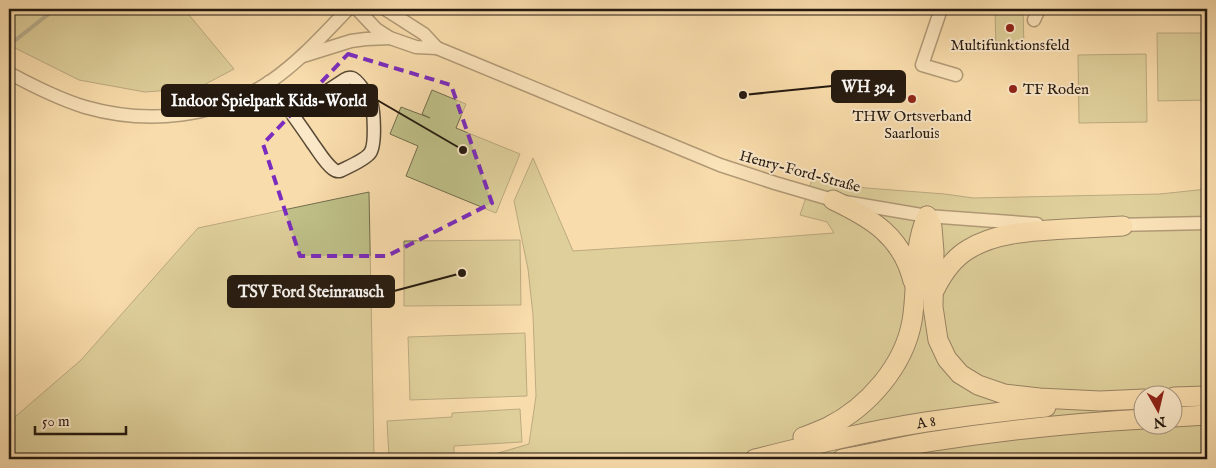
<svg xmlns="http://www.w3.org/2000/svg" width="1216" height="468" viewBox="0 0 1216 468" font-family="'IM FELL English',serif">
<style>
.green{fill:#bfc088;stroke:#726c4c;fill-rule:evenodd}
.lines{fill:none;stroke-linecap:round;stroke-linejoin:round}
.stream{stroke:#6d7a6e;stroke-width:4}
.minor-casing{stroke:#594a36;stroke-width:15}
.highway-casing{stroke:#24190f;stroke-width:21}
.minor{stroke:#fbe8c9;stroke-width:12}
.highway{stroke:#f9dcac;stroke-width:19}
.marked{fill:none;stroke:#7b2cbf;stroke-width:4;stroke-dasharray:10 6;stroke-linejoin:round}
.poi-dot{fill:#8f2418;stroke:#fbe8c9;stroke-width:2}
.labels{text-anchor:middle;stroke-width:4;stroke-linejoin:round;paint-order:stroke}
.poi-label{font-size:15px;fill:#24190f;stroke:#fbe8c9}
.street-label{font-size:15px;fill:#24190f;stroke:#fbe8c9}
.leader{fill:none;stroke:#24190f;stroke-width:2}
.callout-dot{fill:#24190f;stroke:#fbe8c9;stroke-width:2}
.callout{fill:#24190f;stroke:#24190f;stroke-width:2}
.callout-label{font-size:16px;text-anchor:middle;font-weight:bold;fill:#fff}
</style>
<rect width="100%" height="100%" fill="#f9dcac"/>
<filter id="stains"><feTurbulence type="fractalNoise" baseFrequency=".004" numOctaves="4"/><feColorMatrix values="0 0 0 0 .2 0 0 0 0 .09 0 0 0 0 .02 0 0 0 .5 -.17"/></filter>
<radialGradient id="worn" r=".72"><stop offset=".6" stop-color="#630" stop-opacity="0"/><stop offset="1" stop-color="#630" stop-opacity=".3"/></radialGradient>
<!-- green -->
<g class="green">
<path d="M9 9H184L234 69 198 88 145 92 79 80 9 45Z"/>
<path d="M1023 9 1024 47 996 48 995 10Z"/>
<path d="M1157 33H1207V100L1158 101Z"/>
<path d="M1146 54 1147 122 1079 123 1078 55Z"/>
<path d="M432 90 466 104 456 128 520 154 496 213 406 176 418 146 390 134 401 107 430 118 422 114Z"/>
<path d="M533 158 573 251 742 240 834 233 827 222 800 215 813 177 866 188 945 194 973 198 1160 194 1207 189V459H478L529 444 536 396 533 315 528 269 514 201ZM1144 396H1174V426H1144Z"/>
<path d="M369 192 374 456 375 459H9V422L81 360 198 228Z"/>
<path d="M520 240 521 305 404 306V241Z"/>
<path d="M525 333 527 396 410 400 408 337Z"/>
<path d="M520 409 522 442 454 446V454L389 457 387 421 452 417V413Z"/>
</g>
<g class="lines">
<!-- stream -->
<path class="stream" d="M13 42 55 9"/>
<defs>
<g id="minor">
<path d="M357 9 376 29 390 38 416 47 437 48 720 165 775 183 833 200 927 216 1037 224"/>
<path d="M385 9 424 34 437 48"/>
<path d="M941 9 922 65 956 75"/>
<path d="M1034 20 1039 9"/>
<path d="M303 56 351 41 366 39 390 38"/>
<path d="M9 73C33 86 59 99 85 107 148 125 216 118 271 81 300 61 324 34 348 9"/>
<path d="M269 82C284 103 299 123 313 144 319 152 325 163 333 169 337 172 336 171 340 171 348 167 365 160 370 153 376 145 374 111 371 102 369 97 357 79 352 78 348 77 347 78 344 80L292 114"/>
<path d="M1115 225 1207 223"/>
</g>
<g id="highway">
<path d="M833 200C871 218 902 236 913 281"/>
<path d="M927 216 932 227 934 252 933 307 938 340 947 359 960 374 978 385 1004 394 1039 398 1100 401 1144 399"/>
<path d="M935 289C943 273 953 258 969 249 996 232 1035 231 1065 229 1085 228 1104 227 1123 226"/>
<path d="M1174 397 1207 396"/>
<path d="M1174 417 1207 415"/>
<path d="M803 437C811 434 820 431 828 427 868 407 904 366 912 321 918 286 912 250 927 216"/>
<path id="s1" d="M755 459C811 445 868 431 926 422 966 416 1006 411 1046 407"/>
<path d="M842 459C870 454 899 447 928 442 999 431 1071 423 1144 419"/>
</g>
</defs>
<!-- minor casing -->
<use href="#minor" class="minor-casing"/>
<!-- highway casing -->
<use href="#highway" class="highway-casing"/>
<!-- minor -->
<use href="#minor" class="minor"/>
<!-- highway -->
<use href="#highway" class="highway"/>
</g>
<!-- marked area -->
<path d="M0 0H1216V468H0ZM348 54 451 85 492 203 387 256H300L263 144Z" fill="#f9dcac" fill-opacity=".55" fill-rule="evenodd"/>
<path class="marked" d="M348 54 451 85 492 203 387 256H300L263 144Z"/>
<!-- markers -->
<g class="poi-dot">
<circle cx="1010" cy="28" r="5"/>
<circle cx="1013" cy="89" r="5"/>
<circle cx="912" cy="99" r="5"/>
</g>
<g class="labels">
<!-- poi labels -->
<g class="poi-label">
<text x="1010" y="50">Multifunktionsfeld</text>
<text x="1023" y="94" text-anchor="start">TF Roden</text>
<text x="912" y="121">THW Ortsverband<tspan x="912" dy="17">Saarlouis</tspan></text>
</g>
<!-- street labels -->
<g class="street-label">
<text transform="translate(800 171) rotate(15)" y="5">Henry-Ford-Straße</text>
<text dy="5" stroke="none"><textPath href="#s1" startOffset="175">A 8</textPath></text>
</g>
</g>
<!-- callouts -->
<path class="leader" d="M743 95L832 86M463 150L377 100M462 273L394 291"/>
<g class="callout-dot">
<circle cx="743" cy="95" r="5"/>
<circle cx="463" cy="150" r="5"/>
<circle cx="462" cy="273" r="5"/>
</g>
<g class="callout">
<rect x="832" y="71" width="73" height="31" rx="5"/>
<rect x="162" y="85" width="215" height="31" rx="5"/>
<rect x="228" y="276" width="166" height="31" rx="5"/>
</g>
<g class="callout-label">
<text x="868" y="92">WH 394</text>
<text x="269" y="106">Indoor Spielpark Kids-World</text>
<text x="311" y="297">TSV Ford Steinrausch</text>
</g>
<!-- margin -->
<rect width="1216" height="468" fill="none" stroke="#f9dcac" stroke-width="30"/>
<rect x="10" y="10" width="1196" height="448" fill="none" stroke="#24190f" stroke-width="2.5"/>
<rect x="15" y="15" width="1186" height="438" fill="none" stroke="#24190f"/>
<!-- north arrow -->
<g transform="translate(1158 410) rotate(172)"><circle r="24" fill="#fbe8c9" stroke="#a5957f"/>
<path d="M0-4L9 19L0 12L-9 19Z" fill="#8f2418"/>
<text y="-8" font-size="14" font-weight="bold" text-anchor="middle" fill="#24190f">N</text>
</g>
<!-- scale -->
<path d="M35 426v8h91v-8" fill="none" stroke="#24190f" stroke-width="2.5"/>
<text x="42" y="426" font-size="15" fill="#24190f" stroke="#fbe8c9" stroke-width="4" paint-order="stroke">50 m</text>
<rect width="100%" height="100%" filter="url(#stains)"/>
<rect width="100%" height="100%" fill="url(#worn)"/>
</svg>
